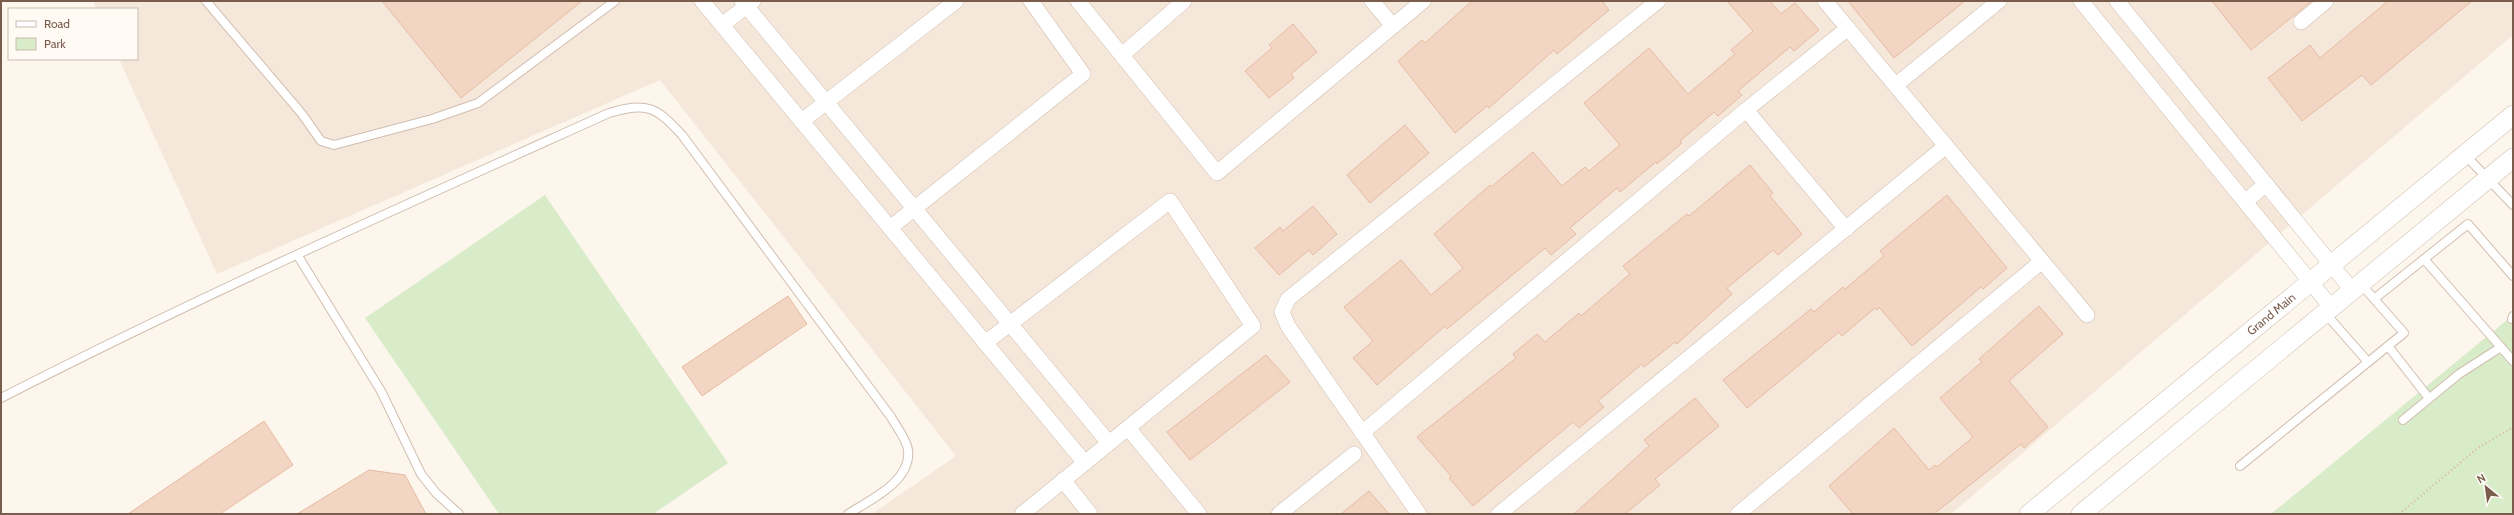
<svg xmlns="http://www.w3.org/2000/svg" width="2514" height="515" viewBox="0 0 2514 515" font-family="Cabin,sans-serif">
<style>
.residential{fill:#f5e8da}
.green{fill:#d8ecc9}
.building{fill:#f3d5c3;stroke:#e6bba3}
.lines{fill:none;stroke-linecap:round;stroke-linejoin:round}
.service-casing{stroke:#d1beb0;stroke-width:10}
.minor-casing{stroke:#d1beb0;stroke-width:16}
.tertiary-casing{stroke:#d1beb0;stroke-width:20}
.path{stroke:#d9b8a5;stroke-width:2.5;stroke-dasharray:1 3;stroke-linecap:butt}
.service{stroke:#fff;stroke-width:8}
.minor{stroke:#fff;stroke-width:15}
.tertiary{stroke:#fff;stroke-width:19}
.labels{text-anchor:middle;stroke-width:4;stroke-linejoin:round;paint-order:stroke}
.street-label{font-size:12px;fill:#7a5c4d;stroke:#fffaf3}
</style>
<rect width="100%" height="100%" fill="#fdf6ec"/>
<!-- residential -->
<path class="residential" d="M93 1H2513V35L1951 514H872L956 456 660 80 217 274 119 59H137V9H96Z"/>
<!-- green -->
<g class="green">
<path d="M545 195 728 463 653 514H499L365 318Z"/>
<path d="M2513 315V514H2271Z"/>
</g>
<!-- building -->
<g class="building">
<path d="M382 1H582L461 98Z"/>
<path d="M1472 1H1602L1609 10 1557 54 1554 50 1489 108 1487 106 1455 133 1398 61 1422 40 1425 43Z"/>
<path d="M1727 1H1770L1781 14 1795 3 1819 30 1794 51 1790 47 1738 91 1742 95 1718 116 1714 112 1680 141 1682 143 1657 164 1656 162 1620 192 1617 188 1570 228 1576 234 1551 255 1545 248 1447 329 1445 326 1377 385 1353 358 1373 341 1344 307 1401 260 1431 295 1463 268 1434 234 1490 185 1491 187 1533 152 1562 186 1585 167 1589 171 1620 145 1584 103 1649 48 1688 94 1735 54 1731 50 1753 31Z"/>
<path d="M1848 1H1965L1894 58Z"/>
<path d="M2212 1H2312L2251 50Z"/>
<path d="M2388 1H2472L2371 85 2362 75 2302 121 2268 78 2310 45 2320 58Z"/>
<path d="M1293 24 1317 52 1291 74 1294 78 1269 98 1245 71 1272 48 1269 45Z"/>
<path d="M1405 125 1429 153 1370 203 1347 175Z"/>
<path d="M1750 165 1773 193 1770 196 1802 234 1778 255 1773 250 1727 288 1732 294 1677 344 1675 342 1644 367 1642 364 1598 401 1604 407 1579 428 1573 422 1473 506 1449 478 1451 476 1417 437 1516 358 1513 354 1537 334 1545 342 1579 313 1581 316 1630 274 1623 266 1687 214 1689 216Z"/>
<path d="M1947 195 2007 268 1983 289 1981 287 1912 346 1879 307 1877 310 1875 308 1842 336 1839 332 1747 408 1723 380 1811 309 1814 312 1843 287 1845 289 1884 256 1880 251Z"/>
<path d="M1313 206 1337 234 1313 255 1309 250 1279 275 1255 248 1280 227 1283 231Z"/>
<path d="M788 296 807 324 702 396 682 367Z"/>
<path d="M2039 306 2063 334 2009 381 2048 427 2024 448 2021 444 1934 514H1853L1829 486 1894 428 1929 470 1935 465 1937 467 1973 437 1940 398 1982 362 1979 359Z"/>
<path d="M1266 355 1290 382 1190 460 1167 432Z"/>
<path d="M1695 398 1719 426 1655 479 1660 485 1625 514H1574L1649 446 1644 440Z"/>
<path d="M264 421 293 465 220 514H128Z"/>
<path d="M369 470 405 475 426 514H297Z"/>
<path d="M1369 491 1389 514H1341Z"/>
</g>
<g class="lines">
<defs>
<g id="service">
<path d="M206 1 302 114 321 141 334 145 432 119 478 103 615 1"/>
<path d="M2465 155 2513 205"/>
<path d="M298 256 381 391 421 474 436 493 459 514"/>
<path d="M2424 259 2513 361"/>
<path d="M2374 299 2468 224 2513 276"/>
<path d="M2325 313 2368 362"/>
<path d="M2512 319 2513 316"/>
<path d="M2388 346 2428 397"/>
<path d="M1 398C200 296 405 205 609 113 647 102 655 106 682 135L891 417C896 426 907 440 908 450 912 481 870 500 848 514"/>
<path d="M2403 420 2459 374 2501 347"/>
<path d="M2240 466 2404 333 2361 284"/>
</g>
<g id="minor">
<path d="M702 1 1085 463"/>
<path d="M742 1 1109 443"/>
<path d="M1078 1 1217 173 1423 1"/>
<path d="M1372 1 1393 26"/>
<path d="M1825 1 2087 315"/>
<path d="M2081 1 2331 307"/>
<path d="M2117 1 2352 290"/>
<path d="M2301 22 2326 1"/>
<path d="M722 25 753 1"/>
<path d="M1122 55 1184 1"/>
<path d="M1896 85 1999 1"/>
<path d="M1746 110 1846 229"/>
<path d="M802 121 956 1"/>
<path d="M2245 202 2266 184"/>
<path d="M890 228 1083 74 1031 1"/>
<path d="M985 343 1170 201 1253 326 1022 514"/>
<path d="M1128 428 1199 514"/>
<path d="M1362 433 1746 110 1848 28"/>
<path d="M1063 480 1090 514"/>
<path d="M1279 514 1354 454"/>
<path d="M1419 514 1288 326 1282 312 1288 299 1658 1"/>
<path d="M1499 514 1946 146"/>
<path d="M1738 514 2042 261"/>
</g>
<g id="tertiary">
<path id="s1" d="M2029 514 2513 115"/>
<path d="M2081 514 2513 158"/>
</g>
</defs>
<!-- service casing -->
<use href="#service" class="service-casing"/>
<!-- minor casing -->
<use href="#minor" class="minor-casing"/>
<!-- tertiary casing -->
<use href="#tertiary" class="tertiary-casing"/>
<!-- path -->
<path class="path" d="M2399 514 2478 448 2513 427"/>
<!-- service -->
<use href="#service" class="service"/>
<!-- minor -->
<use href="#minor" class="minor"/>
<!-- tertiary -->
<use href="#tertiary" class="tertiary"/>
</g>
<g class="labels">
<!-- street labels -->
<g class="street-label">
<text dy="4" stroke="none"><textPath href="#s1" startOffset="314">Grand Main</textPath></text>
</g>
</g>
<!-- border -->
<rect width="2514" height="515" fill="none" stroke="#7a5c4d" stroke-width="4"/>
<!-- legend -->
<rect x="8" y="8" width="130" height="52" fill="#fffaf3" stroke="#cabbb1"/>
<rect x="16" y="21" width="20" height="6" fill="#ffffff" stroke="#cabbb1"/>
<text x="44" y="28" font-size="12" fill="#7a5c4d">Road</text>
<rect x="16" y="38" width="20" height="12" fill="#d8ecc9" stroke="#cabbb1"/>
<text x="44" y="48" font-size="12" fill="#7a5c4d">Park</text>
<!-- north arrow -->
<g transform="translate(2486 487) rotate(331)" stroke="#fffaf3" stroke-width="3" paint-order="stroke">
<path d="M0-3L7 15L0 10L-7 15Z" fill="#7a5c4d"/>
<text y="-6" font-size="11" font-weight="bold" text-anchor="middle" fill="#7a5c4d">N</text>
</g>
</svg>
